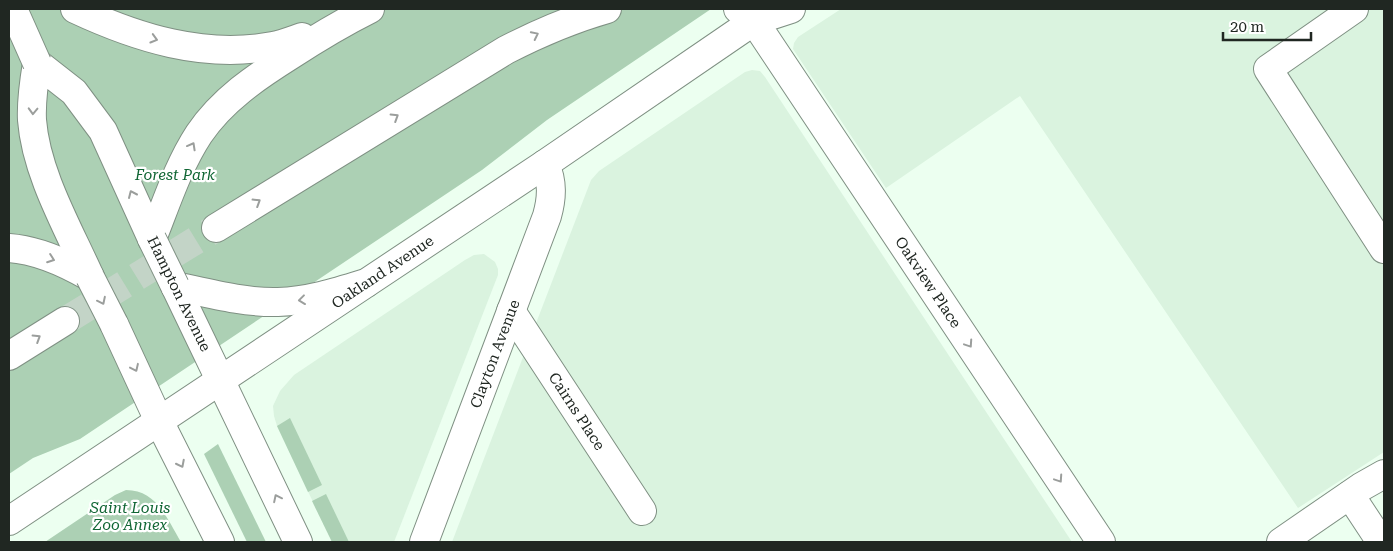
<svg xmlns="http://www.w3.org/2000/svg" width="1393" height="551" viewBox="0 0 1393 551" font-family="'Roboto Serif',serif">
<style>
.built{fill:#daf3df}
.green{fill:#acd0b4}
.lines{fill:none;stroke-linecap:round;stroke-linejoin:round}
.highway-tunnel{stroke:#c3d4c7;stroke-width:28;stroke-dasharray:28 14;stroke-linecap:butt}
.minor-casing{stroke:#7f9083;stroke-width:30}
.major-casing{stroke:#7f9083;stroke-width:30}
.highway-casing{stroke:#7f9083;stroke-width:30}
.minor{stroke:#fff;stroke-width:28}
.major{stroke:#fff;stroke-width:28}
.highway{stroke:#fff;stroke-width:28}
.major-bridge-casing{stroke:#7f9083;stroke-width:30;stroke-linecap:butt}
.major-bridge{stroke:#fff;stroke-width:28}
.oneway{stroke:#9b9e9c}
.labels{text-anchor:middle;stroke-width:4.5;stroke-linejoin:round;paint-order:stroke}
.park-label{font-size:15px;font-style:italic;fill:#0f6533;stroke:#fff}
.street-label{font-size:15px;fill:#202722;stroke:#fff}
</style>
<rect width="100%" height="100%" fill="#ecfff0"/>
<!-- built -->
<g class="built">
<path d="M841 9H1384V452L1298 508 1020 96 886 188 793 49 794 43 798 37Z"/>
<path d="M752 70 760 71 765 77 1072 542H452L591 180 599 171 745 72Z"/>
<path d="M484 254 495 262 498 269V275L394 542H332L277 426 274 416 273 406 280 391 294 375 465 260 474 255Z"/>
</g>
<!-- green -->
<g class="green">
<path d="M9 9H711L547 120 482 170 80 439 33 458 9 474Z"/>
<path d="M290 418 322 485 308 492 277 426Z"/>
<path d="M218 444 266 542H247L204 454Z"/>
<path d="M126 490C157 490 167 519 181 542H45L115 495Z"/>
<path d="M326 494 349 542H332L312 501Z"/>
</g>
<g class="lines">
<!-- highway-tunnel -->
<path class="highway-tunnel" d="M65 321 216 228"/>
<defs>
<g id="minor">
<path d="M1354 9 1268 69 1384 249"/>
<path id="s1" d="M754 21 1101 542"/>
<path d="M754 21 791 9"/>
<path id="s2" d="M511 311 642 511"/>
<path d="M1350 495 1381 542"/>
<path id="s3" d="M9 521 545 164 754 21 765 9"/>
<path id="s4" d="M424 542 547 216C552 198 553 182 545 164"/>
<path d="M1281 542 1361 487 1384 474"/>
</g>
<g id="major">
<path d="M90 277C68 228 36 173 32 120 31 101 34 81 37 63L74 92 103 131 152 239"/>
<path d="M175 286 298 542"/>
<path d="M175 286C208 293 244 303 278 302 309 301 337 292 366 283"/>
<path d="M114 324 159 421 220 542"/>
</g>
<g id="highway">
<path d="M75 9C137 38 204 59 273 46 283 44 293 40 302 37"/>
<path d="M738 9 754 21"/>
<path d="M216 228 506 50C539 33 572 19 607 9"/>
<path d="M152 239C166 204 178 166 199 134 222 100 256 77 291 55 317 38 342 23 370 9"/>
<path d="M9 248C37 250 66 263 90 277"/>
<path d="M9 356 65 321"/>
</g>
</defs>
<!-- minor casing -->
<use href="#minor" class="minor-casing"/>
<!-- major casing -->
<use href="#major" class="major-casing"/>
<!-- highway casing -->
<use href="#highway" class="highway-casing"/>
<!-- minor -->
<use href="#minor" class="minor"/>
<!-- major -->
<use href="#major" class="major"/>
<!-- highway -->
<use href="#highway" class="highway"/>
<defs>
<g id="major-bridge">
<path d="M13 9 37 63"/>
<path d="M152 239 175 286"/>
<path d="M90 277 114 324"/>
</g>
</defs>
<!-- major-bridge casing -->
<use href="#major-bridge" class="major-bridge-casing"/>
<!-- major-bridge -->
<use href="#major-bridge" class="major-bridge"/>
</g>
<!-- one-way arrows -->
<defs><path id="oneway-chevron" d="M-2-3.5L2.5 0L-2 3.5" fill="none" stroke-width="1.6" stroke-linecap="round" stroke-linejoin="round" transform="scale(1.25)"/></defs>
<g class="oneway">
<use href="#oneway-chevron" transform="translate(535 35) rotate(-26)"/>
<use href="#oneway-chevron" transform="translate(154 39) rotate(16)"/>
<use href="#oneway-chevron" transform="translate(33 111) rotate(92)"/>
<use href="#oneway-chevron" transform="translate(395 117) rotate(-32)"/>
<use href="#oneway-chevron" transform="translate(192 146) rotate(-61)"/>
<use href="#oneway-chevron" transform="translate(132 194) rotate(-114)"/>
<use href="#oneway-chevron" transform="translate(257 202) rotate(-32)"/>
<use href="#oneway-chevron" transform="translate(51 259) rotate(20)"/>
<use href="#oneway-chevron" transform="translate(302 300) rotate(173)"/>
<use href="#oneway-chevron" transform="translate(102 301) rotate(64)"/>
<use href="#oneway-chevron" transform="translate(37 338) rotate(-32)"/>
<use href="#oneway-chevron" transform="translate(969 344) rotate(56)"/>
<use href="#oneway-chevron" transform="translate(135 368) rotate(65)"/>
<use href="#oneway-chevron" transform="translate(181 464) rotate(63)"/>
<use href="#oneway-chevron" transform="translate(1059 479) rotate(56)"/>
<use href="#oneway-chevron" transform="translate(277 498) rotate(-116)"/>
</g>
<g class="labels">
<!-- park labels -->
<g class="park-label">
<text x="175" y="180">Forest Park</text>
<text x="130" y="513">Saint Louis<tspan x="130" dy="17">Zoo Annex</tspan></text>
</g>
<!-- street labels -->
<g class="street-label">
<text dy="5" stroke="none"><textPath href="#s3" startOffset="449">Oakland Avenue</textPath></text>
<text dy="5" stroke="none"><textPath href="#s1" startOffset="314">Oakview Place</textPath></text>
<text transform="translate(179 294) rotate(64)" y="5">Hampton Avenue</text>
<text dy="5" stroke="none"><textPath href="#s4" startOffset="201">Clayton Avenue</textPath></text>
<text dy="5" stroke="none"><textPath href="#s2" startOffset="120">Cairns Place</textPath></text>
</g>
</g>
<!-- border -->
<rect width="1393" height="551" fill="none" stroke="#202722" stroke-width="20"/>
<!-- scale -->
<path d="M1223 32v8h88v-8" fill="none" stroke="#202722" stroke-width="2.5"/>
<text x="1230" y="32" font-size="15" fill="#202722" stroke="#ffffff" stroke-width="4" paint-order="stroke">20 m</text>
</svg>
